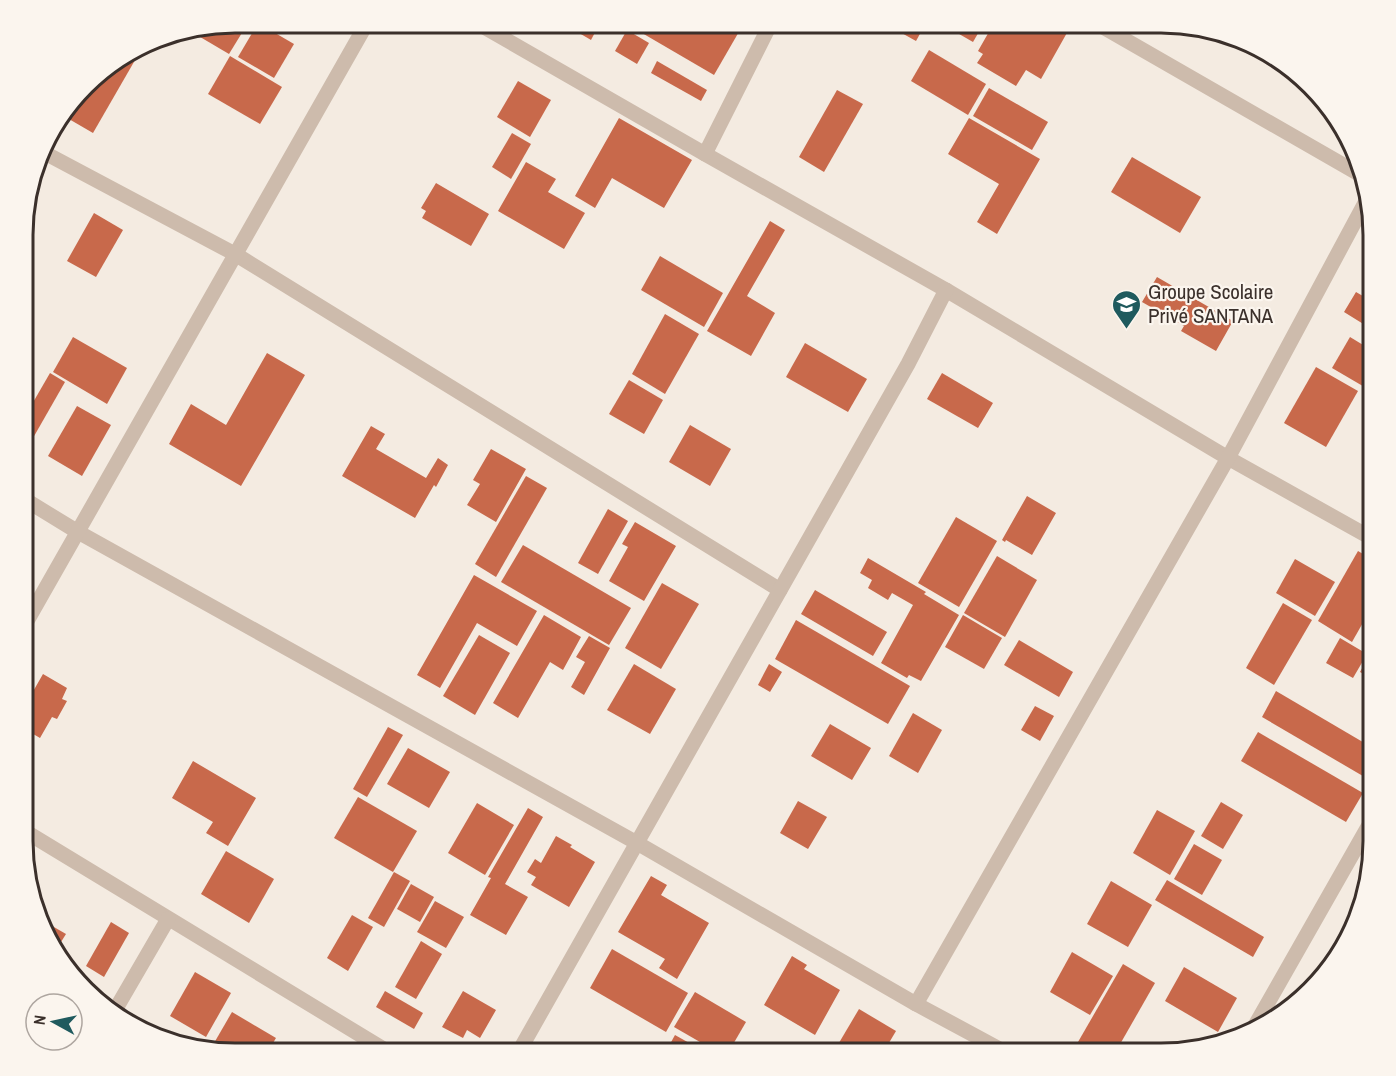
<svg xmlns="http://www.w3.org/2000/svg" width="1396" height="1076" viewBox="0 0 1396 1076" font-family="'Archivo Narrow',sans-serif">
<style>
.building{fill:#c8694b}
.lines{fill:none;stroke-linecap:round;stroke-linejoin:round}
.street{stroke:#cdbbac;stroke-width:15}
.labels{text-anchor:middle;stroke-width:4.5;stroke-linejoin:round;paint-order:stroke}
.poi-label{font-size:21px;fill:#3b302b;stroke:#fbf5ee;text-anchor:start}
.rim{fill:none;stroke:#3b302b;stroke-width:3}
</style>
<rect width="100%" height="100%" fill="#f4ebe1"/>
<!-- building -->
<g class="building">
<path d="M238 23H248L229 54 190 31V30Z"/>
<path d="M258 23 294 44 274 78 238 57Z"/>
<path d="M579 23H600L591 40 574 30Z"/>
<path d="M603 23H627L621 33Z"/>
<path d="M632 23H744L714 75 630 26Z"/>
<path d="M891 23H926L916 41 889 26Z"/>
<path d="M940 23H984L973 42Z"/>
<path d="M994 23H1002L1016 31 1021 23H1054L1068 31 1041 79 1026 70 1016 86 977 63 983 54 978 51Z"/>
<path d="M627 30 649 43 637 64 615 51Z"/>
<path d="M142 48 93 133 62 115 95 75Z"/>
<path d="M929 50 986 84 968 115 911 81Z"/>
<path d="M230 56 282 87 260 124 208 94Z"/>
<path d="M657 61 707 90 701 101 651 73Z"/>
<path d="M518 81 551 100 530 137 497 117Z"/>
<path d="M989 88 1048 122 1032 150 973 116Z"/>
<path d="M837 90 863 104 824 172 799 157Z"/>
<path d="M619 118 692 160 664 208 612 178 595 208 575 196Z"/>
<path d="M969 118 1040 159 997 234 977 222 999 184 948 154Z"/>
<path d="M512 133 531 144 511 179 492 167Z"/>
<path d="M1132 157 1201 197 1180 233 1111 192Z"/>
<path d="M526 162 556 179 548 192 585 213 564 249 498 211Z"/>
<path d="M436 183 489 214 471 246 422 218 426 211 421 208Z"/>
<path d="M94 213 123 230 96 277 67 261Z"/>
<path d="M770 221 785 230 747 296 775 313 751 356 707 331Z"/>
<path d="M660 256 723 293 704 327 641 290Z"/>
<path d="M1157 277 1233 321 1216 351 1181 331 1184 326 1142 302Z"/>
<path d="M1373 290V330L1344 312 1356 292 1368 299Z"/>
<path d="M665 314 699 334 665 394 632 374Z"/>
<path d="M73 337 127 368 107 404 53 372Z"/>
<path d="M1350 337 1373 351V392L1332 368Z"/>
<path d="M805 343 867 379 848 412 786 377Z"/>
<path d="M267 353 305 375 241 486 169 444 191 404 226 425Z"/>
<path d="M1316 367 1358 391 1326 447 1284 423Z"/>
<path d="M50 373 65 382 33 438 24 433V418Z"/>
<path d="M942 373 993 403 978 428 927 399Z"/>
<path d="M629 380 663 400 644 434 609 414Z"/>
<path d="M77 406 111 425 82 476 48 456Z"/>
<path d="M690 425 731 449 710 486 669 462Z"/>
<path d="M371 426 385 434 376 449 426 478 438 458 448 465 436 487 434 485 415 518 342 476Z"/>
<path d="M491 449 526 469 496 522 467 505 480 484 473 480Z"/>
<path d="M526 476 547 488 496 577 475 564Z"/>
<path d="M1027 496 1056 513 1032 555 1006 540 1005 542 1002 540Z"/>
<path d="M608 509 628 521 598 574 578 563Z"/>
<path d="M956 517 997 541 959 607 918 583Z"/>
<path d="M635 522 676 546 644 601 609 581 628 547 622 544Z"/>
<path d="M523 545 631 608 609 645 501 582Z"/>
<path d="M1358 551 1373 560V605L1352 642 1318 621Z"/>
<path d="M997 556 1037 580 1005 637 964 613Z"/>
<path d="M868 558 926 592 924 594 959 615 921 681 909 675 907 678 881 663 913 605 892 593 888 600 868 588 872 580 860 573Z"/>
<path d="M1295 559 1335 582 1315 616 1276 593Z"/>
<path d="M474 575 537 611 517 646 477 623 440 688 417 675Z"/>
<path d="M662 583 699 604 661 669 625 648Z"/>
<path d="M815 590 887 632 873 656 801 614Z"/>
<path d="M1283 603 1312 620 1274 685 1246 668Z"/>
<path d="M544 615 581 637 563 670 550 662 518 718 493 703Z"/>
<path d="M963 615 1002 638 984 669 945 647Z"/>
<path d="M796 620 910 686 888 724 775 659Z"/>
<path d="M479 635 510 653 475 715 443 696Z"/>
<path d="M589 636 610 648 584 695 571 687 585 662 576 657Z"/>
<path d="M1340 638 1367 654 1353 678 1326 663Z"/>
<path d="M1019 640 1073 672 1059 697 1004 665Z"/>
<path d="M1373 648V679L1360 672Z"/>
<path d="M634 664 676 689 650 734 607 710Z"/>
<path d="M769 664 782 672 770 692 758 685Z"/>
<path d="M43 674 67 688 62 699 67 701 57 719 52 717 40 738 23 728V709Z"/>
<path d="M1276 691 1373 748V770L1368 779 1262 717Z"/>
<path d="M1035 706 1054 716 1040 741 1021 730Z"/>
<path d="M913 713 942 730 918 773 889 756Z"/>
<path d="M830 724 871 748 852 780 811 756Z"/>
<path d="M388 727 403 735 367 797 353 789Z"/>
<path d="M1258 732 1363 793 1346 822 1241 761Z"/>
<path d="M408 748 450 772 429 808 387 784Z"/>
<path d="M193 761 256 798 228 846 206 833 213 822 172 798Z"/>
<path d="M358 797 417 831 393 872 334 838Z"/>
<path d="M798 801 827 817 808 849 780 833Z"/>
<path d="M1221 802 1243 815 1223 849 1201 836Z"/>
<path d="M477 803 514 825 485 875 448 853Z"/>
<path d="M528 808 543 817 505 884 528 897 506 935 470 915 491 878 488 877Z"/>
<path d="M1157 810 1195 831 1170 875 1133 853Z"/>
<path d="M556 836 572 845 570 847 595 862 569 907 531 885 536 877 527 872 535 859 541 863Z"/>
<path d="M1194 844 1222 860 1202 895 1174 879Z"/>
<path d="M226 851 274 879 249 923 201 894Z"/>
<path d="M394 872 410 881 384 927 368 918Z"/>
<path d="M651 876 667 885 661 895 709 923 677 979 659 968 665 959 618 932Z"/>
<path d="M1167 880 1264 937 1253 957 1155 900Z"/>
<path d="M1111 881 1152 905 1128 947 1087 924Z"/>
<path d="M411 884 434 897 420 922 397 909Z"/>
<path d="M435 901 464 917 446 948 417 932Z"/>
<path d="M352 915 373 927 348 971 327 958Z"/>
<path d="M40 919 66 934 56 950 44 935Z"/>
<path d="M111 922 129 933 104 977 86 966Z"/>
<path d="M421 941 442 954 416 999 395 987Z"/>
<path d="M612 949 688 993 666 1032 590 988Z"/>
<path d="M1072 952 1113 976 1090 1015 1050 992Z"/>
<path d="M792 956 807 965 804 969 840 990 815 1035 764 1005Z"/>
<path d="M1123 964 1155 983 1115 1053H1098L1078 1042Z"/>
<path d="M1184 967 1237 998 1218 1032 1165 1001Z"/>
<path d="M195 972 231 993 206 1037 170 1016Z"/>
<path d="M385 991 423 1013 414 1029 376 1007Z"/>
<path d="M463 991 496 1010 480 1038 467 1030 463 1038 442 1027Z"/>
<path d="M695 992 746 1022 728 1053H719L674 1027Z"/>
<path d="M859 1009 896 1031 883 1053H833Z"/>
<path d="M232 1012 276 1038 267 1053H221L210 1050Z"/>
<path d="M675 1035 707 1053H665Z"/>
<path d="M906 1044 923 1053H900Z"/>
</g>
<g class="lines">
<!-- street -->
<g class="street">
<path d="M477 23 705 154 946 290 1228 458 1373 539"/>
<path d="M1096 23 1359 174"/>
<path d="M43 152 235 254 780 590"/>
<path d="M705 154 771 23"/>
<path d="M24 499 78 532 637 843 916 1004 1007 1053"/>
<path d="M23 628 367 23"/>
<path d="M23 830 390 1053"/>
<path d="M916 1004 1228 458 1366 201"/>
<path d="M114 1012 168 919"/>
<path d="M1253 1029 1373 818"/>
<path d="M518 1053 908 364 946 290"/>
</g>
</g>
<!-- icons -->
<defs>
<symbol id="school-pin" viewBox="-11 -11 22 30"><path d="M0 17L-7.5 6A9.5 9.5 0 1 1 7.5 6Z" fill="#1f5a5e" stroke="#fbf5ee"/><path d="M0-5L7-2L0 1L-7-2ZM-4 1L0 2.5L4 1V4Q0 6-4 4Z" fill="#fff"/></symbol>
</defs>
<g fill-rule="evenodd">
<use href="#school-pin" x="1110" y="288" width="33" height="45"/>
</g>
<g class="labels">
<!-- poi labels -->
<g class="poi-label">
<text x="1148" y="299">Groupe Scolaire<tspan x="1148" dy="24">Privé SANTANA</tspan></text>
</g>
</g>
<!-- crop -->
<path d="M0 0H1396V1076H0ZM235 33H1161A202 202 0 0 1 1363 235V841A202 202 0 0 1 1161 1043H235A202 202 0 0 1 33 841V235A202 202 0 0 1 235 33Z" fill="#fbf5ee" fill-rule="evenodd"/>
<path class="rim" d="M235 33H1161A202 202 0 0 1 1363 235V841A202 202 0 0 1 1161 1043H235A202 202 0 0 1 33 841V235A202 202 0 0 1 235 33Z"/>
<!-- north arrow -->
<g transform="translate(54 1022) rotate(278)"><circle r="28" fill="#fbf5ee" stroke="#aea6a0" stroke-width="1.5"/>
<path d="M0-4.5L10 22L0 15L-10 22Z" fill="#1f5a5e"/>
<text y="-9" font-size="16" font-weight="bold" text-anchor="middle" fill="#3b302b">N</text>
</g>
</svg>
